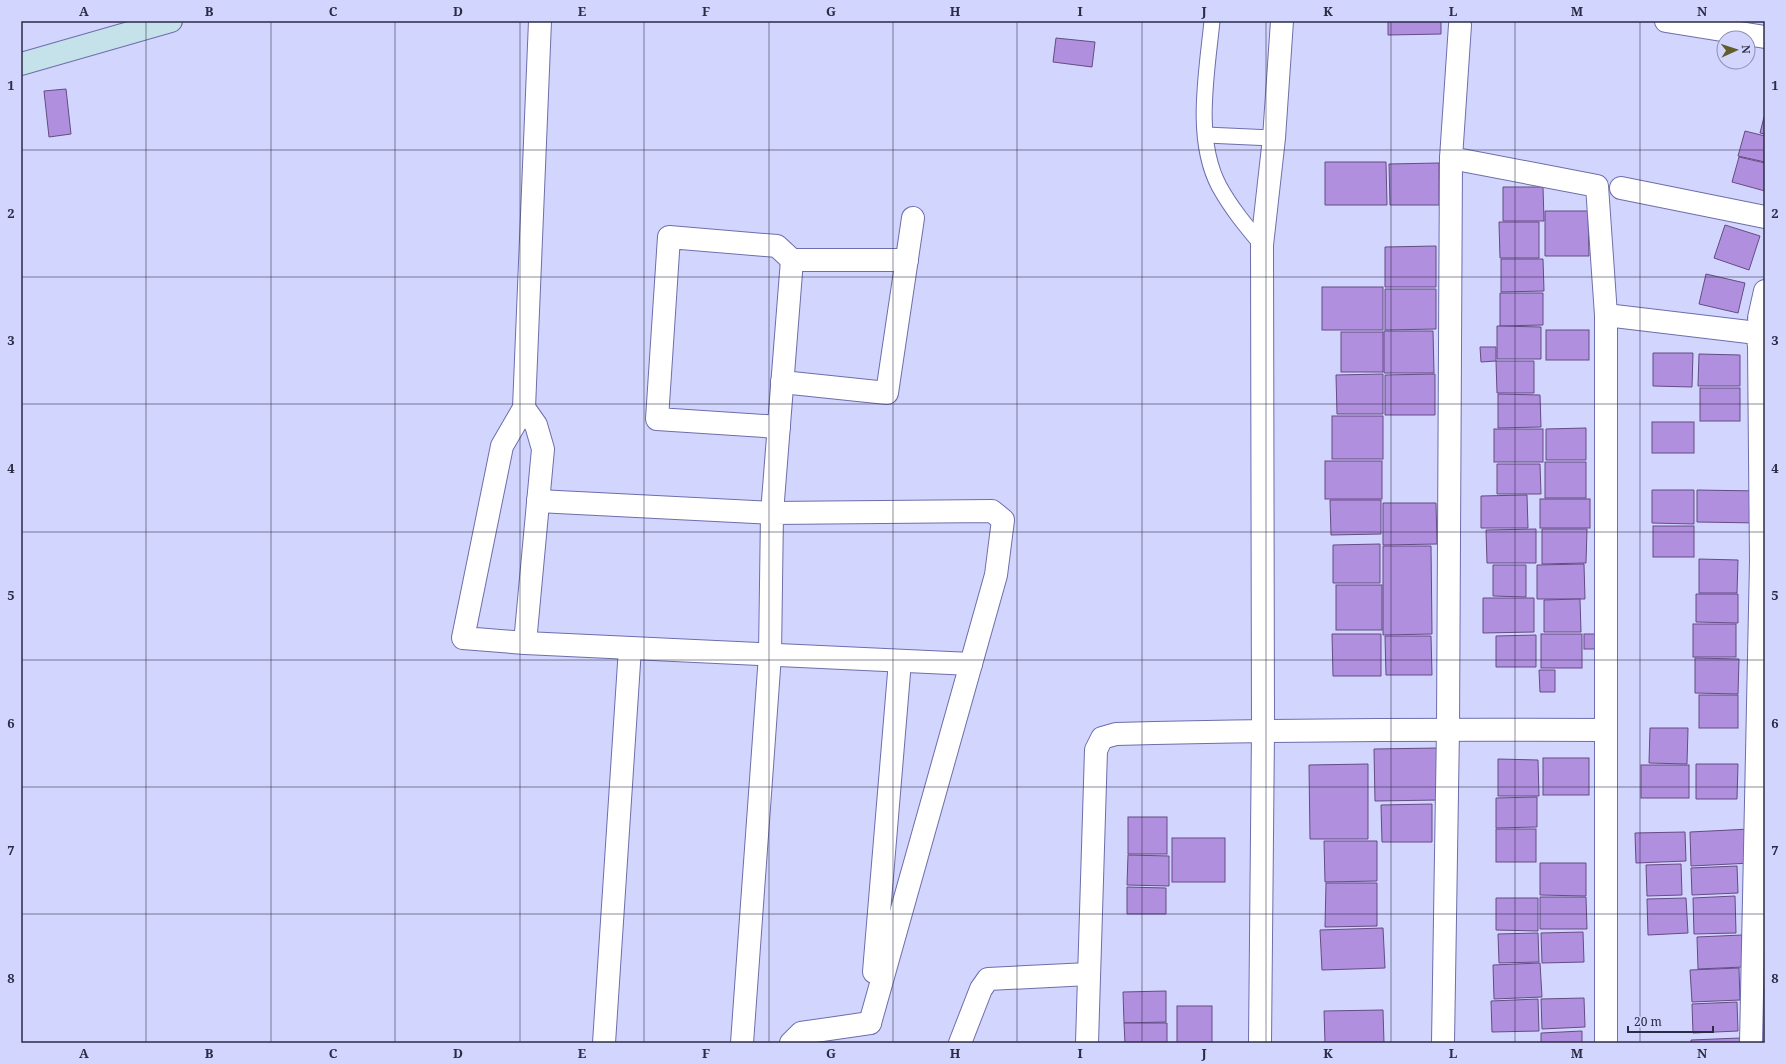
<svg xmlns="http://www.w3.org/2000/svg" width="1786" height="1064" viewBox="0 0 1786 1064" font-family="'Noto Serif',serif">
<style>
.building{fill:#b08fde;stroke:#644c84}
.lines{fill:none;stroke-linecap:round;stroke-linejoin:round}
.lane-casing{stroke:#6d6eab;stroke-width:17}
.street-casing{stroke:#6d6eab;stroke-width:24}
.secondary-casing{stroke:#6d6eab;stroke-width:24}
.lane{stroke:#fff;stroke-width:15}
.street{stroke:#fff;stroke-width:22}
.secondary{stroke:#c5e1ea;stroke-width:22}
.grid{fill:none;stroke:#2b2b45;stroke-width:1;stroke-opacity:0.55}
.neatline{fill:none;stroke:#2b2b45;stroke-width:1.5}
.grid-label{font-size:13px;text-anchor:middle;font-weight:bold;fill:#2b2b45}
</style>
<rect width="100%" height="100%" fill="#d2d5fd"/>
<!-- building -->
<g class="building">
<path d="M1388 21H1441V34L1388 35Z"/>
<path d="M1056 38 1095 42 1092 67 1053 62Z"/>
<path d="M66 89 71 134 49 137 44 91Z"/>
<path d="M1764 117H1765V134L1760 133Z"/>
<path d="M1745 131 1765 136V162L1738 156Z"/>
<path d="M1739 157 1765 163V191L1732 182Z"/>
<path d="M1325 162H1386L1387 205H1325Z"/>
<path d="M1439 163V205H1390L1389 164Z"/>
<path d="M1503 187H1543L1544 221H1503Z"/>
<path d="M1545 211H1588L1589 256H1545Z"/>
<path d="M1499 222H1539V258H1500Z"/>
<path d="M1725 225 1760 236 1749 270 1714 258Z"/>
<path d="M1436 246V287H1385V247Z"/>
<path d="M1501 259H1543L1544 291 1501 292Z"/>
<path d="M1706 274 1745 283 1738 313 1699 304Z"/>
<rect x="1322" y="287" width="61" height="43"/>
<path d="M1385 289H1436V329L1385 330Z"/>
<path d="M1500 293H1543V325L1500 326Z"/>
<path d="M1497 326 1541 327V359H1497Z"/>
<rect x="1546" y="330" width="43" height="30"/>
<path d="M1384 331H1433L1434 373H1384Z"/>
<rect x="1341" y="332" width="42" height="40"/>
<path d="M1480 347H1496V361L1481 362Z"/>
<path d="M1653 353H1693L1692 387 1653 386Z"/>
<path d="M1699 354 1740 355V386H1698Z"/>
<path d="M1496 361H1534V393H1497Z"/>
<path d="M1383 374V414H1337L1336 375Z"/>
<path d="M1435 374V415H1385V375Z"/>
<rect x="1700" y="388" width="40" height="33"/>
<path d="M1498 394 1540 395 1541 427 1498 428Z"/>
<rect x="1332" y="416" width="51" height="43"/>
<rect x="1652" y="422" width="42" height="31"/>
<path d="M1586 428V460H1546V429Z"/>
<rect x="1494" y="429" width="49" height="33"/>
<rect x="1325" y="461" width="57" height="38"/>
<rect x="1545" y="462" width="41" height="36"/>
<path d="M1497 464H1540L1541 494H1497Z"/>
<path d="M1652 490H1694V524L1652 523Z"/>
<path d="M1697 490 1759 491V523L1697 522Z"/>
<path d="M1527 495 1528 528H1481V496Z"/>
<rect x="1540" y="499" width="50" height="29"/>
<path d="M1330 500H1381V534L1331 535Z"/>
<path d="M1383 503H1436L1437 544 1383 545Z"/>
<rect x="1653" y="526" width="41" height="31"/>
<path d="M1536 529V563H1487L1486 530Z"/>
<path d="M1542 529H1587L1586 563 1542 564Z"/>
<path d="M1380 544V583H1333V545Z"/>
<path d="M1383 546H1431L1432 634 1383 635Z"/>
<path d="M1699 559 1738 560 1737 593H1699Z"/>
<path d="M1584 564 1585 599H1537V565Z"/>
<path d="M1493 565H1526V597L1493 596Z"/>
<rect x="1336" y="585" width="46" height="45"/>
<path d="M1696 594H1738V623L1696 622Z"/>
<path d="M1483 598H1534V632L1483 633Z"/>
<path d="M1580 599 1581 632H1544V600Z"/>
<rect x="1693" y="624" width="43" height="33"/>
<path d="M1332 634H1381V676H1333Z"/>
<rect x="1541" y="634" width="41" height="34"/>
<rect x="1584" y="634" width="21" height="15"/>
<path d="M1536 635V667H1496V636Z"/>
<path d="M1385 636H1431L1432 675H1386Z"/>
<path d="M1695 658 1739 659 1738 694 1695 693Z"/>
<path d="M1539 670H1555V692H1540Z"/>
<rect x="1699" y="695" width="39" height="33"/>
<path d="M1650 728H1688L1687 764 1649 763Z"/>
<path d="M1439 748V800L1375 801 1374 749Z"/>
<rect x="1543" y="758" width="46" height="37"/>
<path d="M1498 759 1538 760 1539 796H1498Z"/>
<path d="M1368 764V839H1310L1309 765Z"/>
<path d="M1696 764H1738L1737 799H1696Z"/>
<rect x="1641" y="765" width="48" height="33"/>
<path d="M1537 797V827L1496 828V798Z"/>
<path d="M1432 804V842H1382L1381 805Z"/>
<rect x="1128" y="817" width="39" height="37"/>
<rect x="1496" y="829" width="40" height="33"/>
<path d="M1750 829 1751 863 1691 866 1690 832Z"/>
<path d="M1685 832 1686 861 1636 863 1635 833Z"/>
<rect x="1172" y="838" width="53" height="44"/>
<path d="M1324 841H1377V881L1325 882Z"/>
<path d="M1128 855 1169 856V886L1127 885Z"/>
<path d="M1540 863H1586V896L1540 895Z"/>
<path d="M1681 864 1682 895 1647 896 1646 865Z"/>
<path d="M1737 866 1738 893 1692 895 1691 868Z"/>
<path d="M1326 883H1377V926L1325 927Z"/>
<path d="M1127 887 1166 888V914H1127Z"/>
<path d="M1735 896 1736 933 1694 934 1693 898Z"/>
<path d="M1540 897H1586L1587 929H1540Z"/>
<path d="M1496 898H1538V931L1496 930Z"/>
<path d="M1686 898 1688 933 1648 935 1647 899Z"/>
<path d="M1383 928 1385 968 1322 970 1320 930Z"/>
<path d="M1583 932 1584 962 1542 963 1541 933Z"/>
<path d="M1538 933 1539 962 1499 963 1498 934Z"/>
<path d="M1742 935 1743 967 1698 969 1697 937Z"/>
<path d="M1540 963 1542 997 1494 999 1493 965Z"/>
<path d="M1739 968 1740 1000 1692 1002 1690 970Z"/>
<path d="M1166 991V1022L1124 1023 1123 992Z"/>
<path d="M1584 998 1585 1027 1542 1029 1541 999Z"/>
<path d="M1538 999 1539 1031 1492 1032 1491 1001Z"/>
<path d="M1737 1002 1738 1031 1693 1033 1692 1004Z"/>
<rect x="1177" y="1006" width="35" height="37"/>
<path d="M1383 1010 1384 1043H1325L1324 1011Z"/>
<path d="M1124 1023H1167V1043H1125Z"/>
<path d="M1582 1031V1043H1541V1033Z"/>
<path d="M1740 1038V1043H1691V1040Z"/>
</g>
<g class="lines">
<defs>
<g id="lane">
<path d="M1212 21C1207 72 1194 139 1219 186 1231 208 1246 226 1262 245"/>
<path d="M1206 135 1274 138"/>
</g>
<g id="street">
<path d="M1666 21 1765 37"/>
<path d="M1451 158 1597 186 1606 315V1043"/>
<path d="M1621 188 1765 217"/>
<path d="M1606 315 1757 333 1759 346 1761 561 1751 1043"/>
<path d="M1759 318 1765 291"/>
<path d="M782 382 887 393 913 218"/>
<path d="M524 408 536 425 543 449 525 643 463 638 502 446 524 408 540 21"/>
<path d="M779 427 657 419 669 237 777 246 792 260H907"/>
<path d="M538 501 772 513 792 260"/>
<path d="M525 643 971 664"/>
<path d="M874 972 900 661"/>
<path d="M604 1043 630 648"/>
<path d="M742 1043 770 655 772 513 992 511 1003 520 996 575 870 1023"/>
<path d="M791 1043 801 1033 870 1023"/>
<path d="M960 1043 981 989 988 979 1089 974"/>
<path d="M1087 1043 1096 750 1102 738 1116 734C1280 730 1443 729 1606 730"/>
<path d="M1260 1043 1263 730 1262 245 1274 138 1282 21"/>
<path d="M1443 1043 1448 729 1451 158 1460 25"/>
</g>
<path id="secondary" d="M21 64 171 21"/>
</defs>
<!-- lane casing -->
<use href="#lane" class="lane-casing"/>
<!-- street casing -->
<use href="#street" class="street-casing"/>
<!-- secondary casing -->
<use href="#secondary" class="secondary-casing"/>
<!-- lane -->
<use href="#lane" class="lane"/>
<!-- street -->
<use href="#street" class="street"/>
<!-- secondary -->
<use href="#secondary" class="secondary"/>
</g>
<!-- grid -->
<path class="grid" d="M146 21V1043M271 21V1043M395 21V1043M520 21V1043M644 21V1043M769 21V1043M893 21V1043M1017 21V1043M1142 21V1043M1266 21V1043M1391 21V1043M1515 21V1043M1640 21V1043M21 150H1765M21 277H1765M21 404H1765M21 532H1765M21 660H1765M21 787H1765M21 914H1765"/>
<!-- border -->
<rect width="1786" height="1064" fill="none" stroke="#d2d5fd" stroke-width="44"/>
<!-- north arrow -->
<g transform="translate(1736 50) rotate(87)"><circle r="19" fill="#d2d5fd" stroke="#8f91b3"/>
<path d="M0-3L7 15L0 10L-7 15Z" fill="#635d29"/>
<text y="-6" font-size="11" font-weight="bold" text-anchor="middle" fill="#2b2b45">N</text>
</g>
<!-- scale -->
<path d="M1628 1026v6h85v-6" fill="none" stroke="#2b2b45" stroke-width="2"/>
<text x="1634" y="1026" font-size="12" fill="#2b2b45" stroke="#d2d5fd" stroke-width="3" paint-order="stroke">20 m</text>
<rect x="22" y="22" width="1742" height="1020" class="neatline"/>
<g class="grid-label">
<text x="84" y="16">A</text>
<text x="209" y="16">B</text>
<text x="333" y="16">C</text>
<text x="458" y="16">D</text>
<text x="582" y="16">E</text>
<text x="706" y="16">F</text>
<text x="831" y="16">G</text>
<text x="955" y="16">H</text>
<text x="1080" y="16">I</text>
<text x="1204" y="16">J</text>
<text x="1328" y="16">K</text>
<text x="1453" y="16">L</text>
<text x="1577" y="16">M</text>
<text x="1702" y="16">N</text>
<text x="11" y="90">1</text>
<text x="1775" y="90">1</text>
<text x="11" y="218">2</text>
<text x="1775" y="218">2</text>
<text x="11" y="345">3</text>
<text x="1775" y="345">3</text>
<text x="11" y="473">4</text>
<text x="1775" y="473">4</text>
<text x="11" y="600">5</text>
<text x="1775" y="600">5</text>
<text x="11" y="728">6</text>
<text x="1775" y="728">6</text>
<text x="11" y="855">7</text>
<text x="1775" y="855">7</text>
<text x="11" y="983">8</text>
<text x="1775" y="983">8</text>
<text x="84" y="1058">A</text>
<text x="209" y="1058">B</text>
<text x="333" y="1058">C</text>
<text x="458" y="1058">D</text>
<text x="582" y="1058">E</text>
<text x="706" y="1058">F</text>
<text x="831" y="1058">G</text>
<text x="955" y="1058">H</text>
<text x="1080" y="1058">I</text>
<text x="1204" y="1058">J</text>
<text x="1328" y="1058">K</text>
<text x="1453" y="1058">L</text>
<text x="1577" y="1058">M</text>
<text x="1702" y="1058">N</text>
</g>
</svg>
